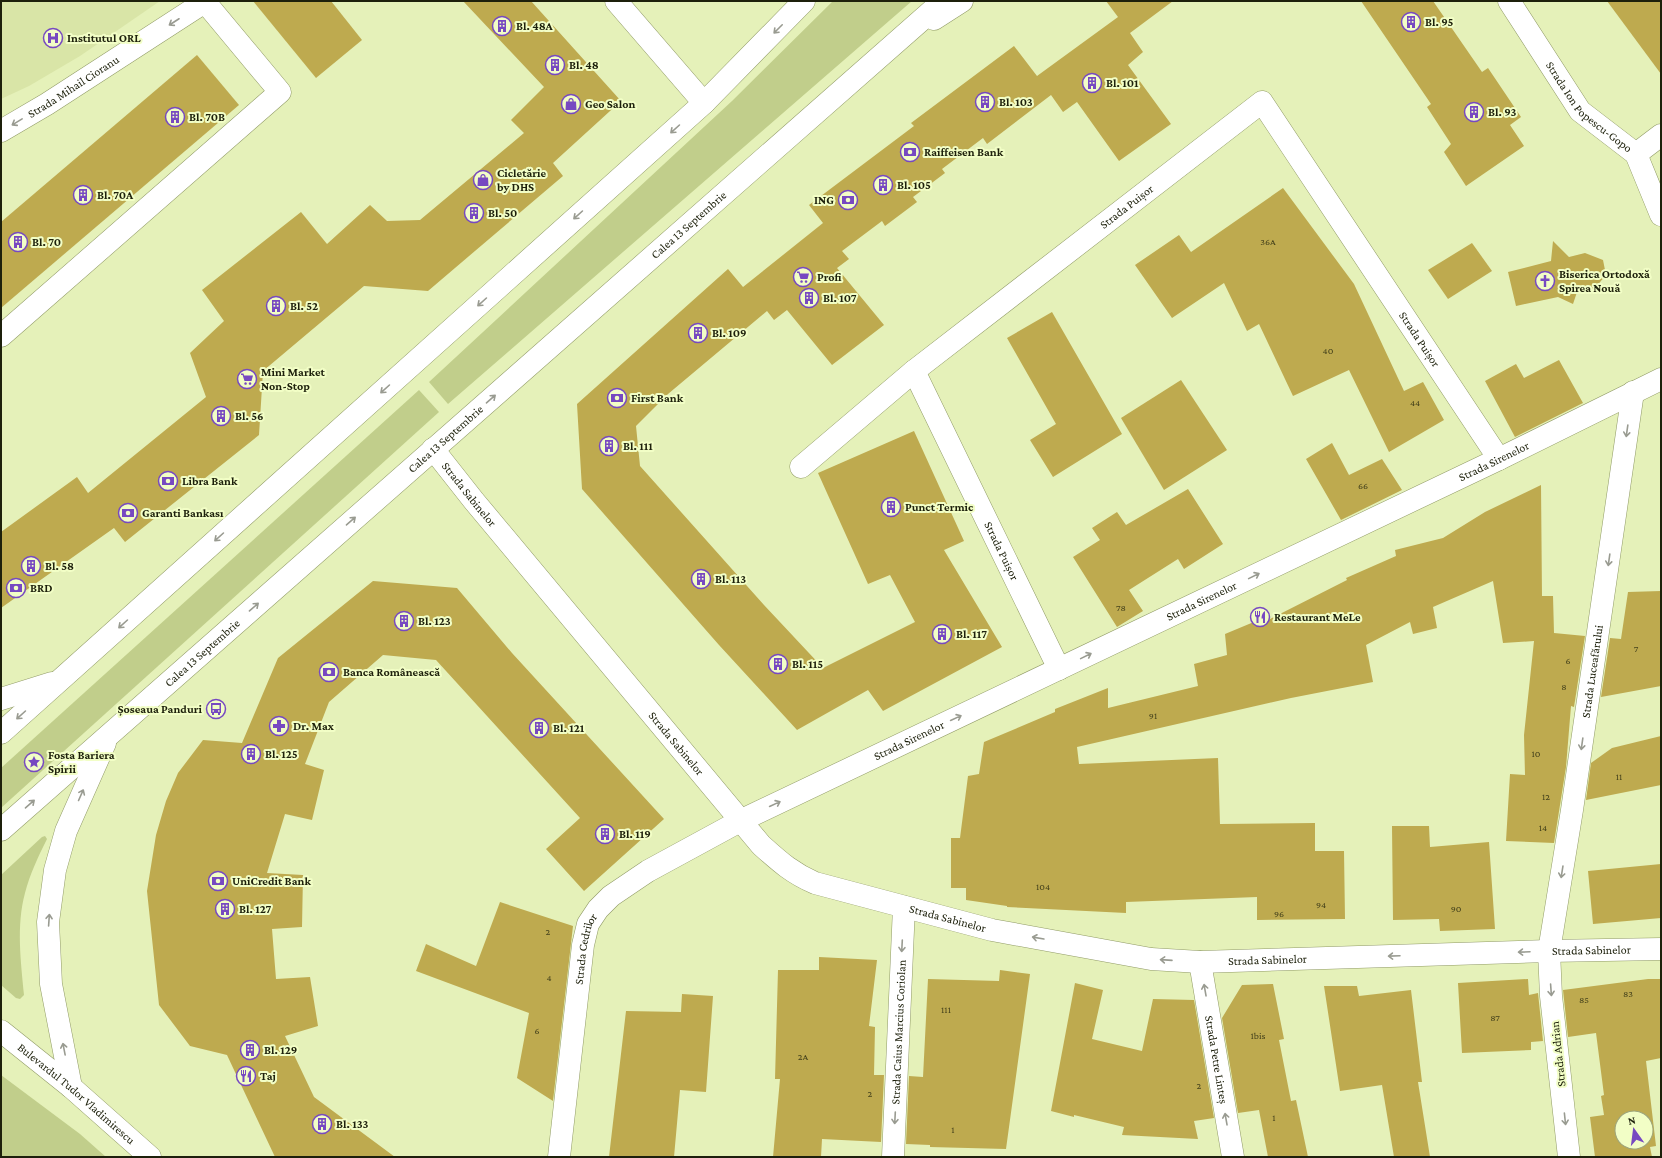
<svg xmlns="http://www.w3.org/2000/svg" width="1662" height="1158" viewBox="0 0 1662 1158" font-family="'Crimson Pro',serif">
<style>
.built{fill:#d9e5a7}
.green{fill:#c1ce8b}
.building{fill:#beaa4f;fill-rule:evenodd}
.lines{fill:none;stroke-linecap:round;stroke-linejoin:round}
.minor-casing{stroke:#919b67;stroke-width:23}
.major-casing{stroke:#919b67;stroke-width:23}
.minor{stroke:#fff;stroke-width:22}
.major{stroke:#fff;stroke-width:22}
.oneway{stroke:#999b91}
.labels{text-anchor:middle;stroke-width:4;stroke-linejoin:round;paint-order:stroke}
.number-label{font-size:10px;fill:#45421c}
.poi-label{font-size:12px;font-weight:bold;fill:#1d200b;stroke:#f2fec6;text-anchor:start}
.street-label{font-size:12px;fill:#1d200b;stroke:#f2fec6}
</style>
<rect width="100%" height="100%" fill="#e5f1b9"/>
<!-- built -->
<path class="built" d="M1 1H160L80 56 29 86 1 99Z"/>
<!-- green -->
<g class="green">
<path d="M833 1H912L448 404 429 382 732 101Z"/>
<path d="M419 390 439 412 1 808V768Z"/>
<path d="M45 836 47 839C38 857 30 874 25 893 16 926 21 962 24 995L20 999 16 998 1 985V875L42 837Z"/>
<path d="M1 1075 80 1134 106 1157H1Z"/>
</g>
<!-- building -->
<g class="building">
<path d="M253 1H331L362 40 316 78Z"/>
<path d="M463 1H531L621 101 553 163 563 176 428 291 364 286 263 371 259 435 125 542 114 528 1 608V532L77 477 88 493 206 397 190 353 224 321 202 290 301 212 327 244 370 205 387 221 420 220 524 133 511 120 544 87Z"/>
<path d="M1106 1H1173L1130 33 1143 52 1128 65 1171 124 1119 161 1077 102 1063 112 1051 95 987 144 983 138 942 169 945 173 913 197 917 202 885 226 882 221 842 251 849 259 837 268 884 325 832 365 787 310 774 320 767 311 668 394 636 426 640 466 764 605 823 668 915 622 890 575 868 584 818 473 914 431 964 541 944 550 1002 647 883 711 868 690 797 730 719 645 582 489 577 404 728 269 743 287 823 223 809 205 914 126 911 123 1014 46 1037 76 1118 17Z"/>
<path d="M1361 1H1433L1482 72 1488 68 1521 117 1510 125 1524 146 1466 186 1444 152 1451 144 1427 107 1431 104Z"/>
<path d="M1607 1H1661V74Z"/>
<path d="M197 55 239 105 1 308V222Z"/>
<path d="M1283 188 1354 284 1404 391 1423 382 1444 420 1389 452 1349 370 1293 396 1259 324 1247 331 1224 283 1172 318 1135 265 1179 235 1191 252Z"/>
<path d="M1553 241 1569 257 1585 253 1603 260 1606 275 1595 288 1577 292 1573 304 1558 297 1516 306 1508 272 1551 261Z"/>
<path d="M1472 243 1492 271 1448 299 1428 270Z"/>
<path d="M1052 312 1122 434 1053 477 1030 440 1056 424 1007 338Z"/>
<path d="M1559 360 1583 403 1515 437 1485 381 1516 364 1524 378Z"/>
<path d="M1181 380 1227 450 1164 490 1121 418Z"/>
<path d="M1332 443 1349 475 1382 459 1402 490 1341 520 1306 459Z"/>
<path d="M1541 485 1542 596H1553L1554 633 1585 636 1574 707 1571 706 1566 767 1554 843 1506 841 1510 774 1525 775 1524 735 1534 641 1503 643 1493 581 1433 607 1437 628 1413 634 1410 622 1366 645 1373 682 1291 698 1077 747 1079 764 1218 758 1220 824 1315 823V851H1344L1345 919 1257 920V897L1126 902V913L1007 907V906L966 900V888H951V838H960L968 776 979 774 984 742 1055 712V709L1108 688V708L1198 686 1194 664 1227 655 1225 634 1261 619 1262 623 1347 580 1346 578 1396 556 1395 550 1443 538 1485 512Z"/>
<path d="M1188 489 1223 544 1184 569 1178 559 1129 590 1143 611 1117 627 1073 557 1100 540 1092 528 1117 512 1126 525Z"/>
<path d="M373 581 457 588 512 653 664 819 584 891 546 849 580 818 436 660 383 655 329 702 305 764 324 770 312 820 285 814 267 873 303 875 302 927 272 929 276 979 310 977 318 1026 285 1036 314 1097 395 1157H275L227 1055 190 1046 159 1005 147 891 156 835 166 801 178 773 203 740 242 743 278 658Z"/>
<path d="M1661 591V686L1601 697 1610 638 1621 639 1628 592Z"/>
<path d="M1661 736V785L1586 800 1591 763 1612 748Z"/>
<path d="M1392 826H1429L1430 847 1489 842 1495 929 1440 931 1439 919 1393 920Z"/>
<path d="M1661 864V918L1593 924 1588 871Z"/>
<path d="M500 902 573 926 553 1101 517 1078 529 1013 416 971 426 944 476 966Z"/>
<path d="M819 957 877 960 869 1026 875 1027 874 1075H884L881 1142 822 1139 821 1157H773L780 1079H775L778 970H819Z"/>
<path d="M1000 970 1030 974 1006 1149 930 1147V1145L906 1144 909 1076 923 1077 928 979 999 981Z"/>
<path d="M1528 979 1529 995 1538 993 1543 1041 1531 1042V1050L1462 1053 1458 983Z"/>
<path d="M1648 979H1661V1058L1646 1061 1656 1146 1650 1147 1652 1157H1595L1590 1117 1604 1115 1601 1096 1604 1095 1596 1033 1568 1037 1563 990ZM1622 1118H1646V1142H1622Z"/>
<path d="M1075 983 1103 990 1092 1039 1142 1051 1153 999 1194 1000 1214 1118 1194 1121 1198 1139 1122 1135 1124 1127 1074 1115V1117L1051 1111Z"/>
<path d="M1273 984 1284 1039 1279 1040 1291 1101 1296 1100 1308 1157H1268L1259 1110 1238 1113 1222 1018 1242 985Z"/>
<path d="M1324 986H1357L1359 996 1411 990 1422 1082H1418L1430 1157H1394L1382 1085 1340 1091Z"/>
<path d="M682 994 713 996 706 1092 680 1090 674 1157H609L626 1011 681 1012Z"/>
</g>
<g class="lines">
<defs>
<g id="minor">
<path d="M616 1 704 103"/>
<path id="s1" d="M1509 1 1580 111 1636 154 1661 215"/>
<path id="s2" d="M1 131 47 104 206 1"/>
<path d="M1636 154 1661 135"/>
<path d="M1 336 280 92 205 2"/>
<path id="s3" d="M914 371 1059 669"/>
<path id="s4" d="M433 449 474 501 761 845C780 862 792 873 815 883L992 930 1151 959 1200 962 1549 951 1661 949"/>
<path id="s5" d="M801 467 914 371 1262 102 1499 459"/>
<path id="s6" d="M1200 962 1233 1157"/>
<path id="s7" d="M559 1157 583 945 588 924 598 909 611 896 648 871 740 821 1499 459 1661 379"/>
<path id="s8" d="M893 1157 904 907"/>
<path id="s9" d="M1569 1157 1551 996 1549 951 1572 810 1633 392"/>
</g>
<g id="major">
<path d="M934 19 962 1"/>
<path d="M1 699 52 683"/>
<path d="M1 733 704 103 804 1"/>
<path id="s10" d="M1 830 943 1"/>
<path id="s11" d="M1 1031 71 1087 150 1157"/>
<path d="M71 1087 51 984 48 922 55 870 66 831 105 743"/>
</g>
</defs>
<!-- minor casing -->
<use href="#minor" class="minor-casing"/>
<!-- major casing -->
<use href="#major" class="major-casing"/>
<!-- minor -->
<use href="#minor" class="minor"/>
<!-- major -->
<use href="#major" class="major"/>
</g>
<!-- one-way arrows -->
<defs><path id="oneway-shaft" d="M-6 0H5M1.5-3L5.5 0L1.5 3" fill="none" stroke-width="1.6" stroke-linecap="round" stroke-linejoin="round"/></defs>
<g class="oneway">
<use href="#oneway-shaft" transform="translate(174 22) rotate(147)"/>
<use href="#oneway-shaft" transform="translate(778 29) rotate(135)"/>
<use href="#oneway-shaft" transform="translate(17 122) rotate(149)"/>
<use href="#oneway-shaft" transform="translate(675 129) rotate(138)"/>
<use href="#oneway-shaft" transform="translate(578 215) rotate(138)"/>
<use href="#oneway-shaft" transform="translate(482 302) rotate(138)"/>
<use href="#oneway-shaft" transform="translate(385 389) rotate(138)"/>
<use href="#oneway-shaft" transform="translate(491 399) rotate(-41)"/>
<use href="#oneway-shaft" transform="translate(1627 431) rotate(98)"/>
<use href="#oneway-shaft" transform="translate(351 521) rotate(-41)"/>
<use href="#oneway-shaft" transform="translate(219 537) rotate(138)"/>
<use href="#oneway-shaft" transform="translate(1609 560) rotate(98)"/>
<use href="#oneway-shaft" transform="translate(1254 576) rotate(-26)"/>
<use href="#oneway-shaft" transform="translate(254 607) rotate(-41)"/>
<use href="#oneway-shaft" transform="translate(123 624) rotate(138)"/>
<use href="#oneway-shaft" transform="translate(1086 656) rotate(-26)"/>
<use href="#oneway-shaft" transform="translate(21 715) rotate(138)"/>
<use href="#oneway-shaft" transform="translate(956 718) rotate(-25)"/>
<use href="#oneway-shaft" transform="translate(1582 744) rotate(98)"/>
<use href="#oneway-shaft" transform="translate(81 795) rotate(-66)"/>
<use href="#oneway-shaft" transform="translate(30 804) rotate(-41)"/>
<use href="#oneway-shaft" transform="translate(775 804) rotate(-25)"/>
<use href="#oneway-shaft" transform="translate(1562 872) rotate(99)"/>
<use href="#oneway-shaft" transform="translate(49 920) rotate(-86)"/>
<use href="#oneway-shaft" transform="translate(1038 938) rotate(-170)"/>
<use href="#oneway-shaft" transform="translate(902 946) rotate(93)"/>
<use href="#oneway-shaft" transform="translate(1524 952) rotate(178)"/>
<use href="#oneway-shaft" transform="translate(1394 956) rotate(178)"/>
<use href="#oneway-shaft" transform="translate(1166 960) rotate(-176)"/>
<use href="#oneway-shaft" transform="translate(1205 990) rotate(-100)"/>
<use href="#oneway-shaft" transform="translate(1551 990) rotate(86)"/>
<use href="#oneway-shaft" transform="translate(64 1049) rotate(-101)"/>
<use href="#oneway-shaft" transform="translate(895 1118) rotate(93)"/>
<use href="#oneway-shaft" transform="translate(1226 1119) rotate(-100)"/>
<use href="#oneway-shaft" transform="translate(1565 1119) rotate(84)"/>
</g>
<!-- icons -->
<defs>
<symbol id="building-ring" viewBox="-11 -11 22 22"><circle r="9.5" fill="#f2fec6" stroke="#7749c1" stroke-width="1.5"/><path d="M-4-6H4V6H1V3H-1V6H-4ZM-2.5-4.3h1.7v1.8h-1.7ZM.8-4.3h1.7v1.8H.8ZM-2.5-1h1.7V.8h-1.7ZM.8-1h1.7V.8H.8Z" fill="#7749c1"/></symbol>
<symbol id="hospital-ring" viewBox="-11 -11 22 22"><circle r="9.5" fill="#f2fec6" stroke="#7749c1" stroke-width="1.5"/><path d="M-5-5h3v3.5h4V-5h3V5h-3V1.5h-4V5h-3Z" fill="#7749c1"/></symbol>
<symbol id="shop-ring" viewBox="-11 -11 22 22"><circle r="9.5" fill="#f2fec6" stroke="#7749c1" stroke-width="1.5"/><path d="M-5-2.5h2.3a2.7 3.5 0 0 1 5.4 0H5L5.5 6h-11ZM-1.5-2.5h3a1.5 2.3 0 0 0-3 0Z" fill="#7749c1"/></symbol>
<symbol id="bank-ring" viewBox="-11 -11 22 22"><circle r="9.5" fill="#f2fec6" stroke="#7749c1" stroke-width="1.5"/><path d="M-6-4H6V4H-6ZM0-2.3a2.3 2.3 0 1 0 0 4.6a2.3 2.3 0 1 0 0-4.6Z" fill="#7749c1"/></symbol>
<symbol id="supermarket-ring" viewBox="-11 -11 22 22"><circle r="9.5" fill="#f2fec6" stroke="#7749c1" stroke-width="1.5"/><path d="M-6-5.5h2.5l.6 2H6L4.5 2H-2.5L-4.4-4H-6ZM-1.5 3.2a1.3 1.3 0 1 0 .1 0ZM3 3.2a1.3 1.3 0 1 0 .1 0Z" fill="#7749c1"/></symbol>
<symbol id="church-ring" viewBox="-11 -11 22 22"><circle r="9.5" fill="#f2fec6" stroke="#7749c1" stroke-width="1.5"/><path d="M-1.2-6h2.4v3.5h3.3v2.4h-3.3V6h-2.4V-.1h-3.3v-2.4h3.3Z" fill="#7749c1"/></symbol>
<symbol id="restaurant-ring" viewBox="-11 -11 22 22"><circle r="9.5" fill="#f2fec6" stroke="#7749c1" stroke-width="1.5"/><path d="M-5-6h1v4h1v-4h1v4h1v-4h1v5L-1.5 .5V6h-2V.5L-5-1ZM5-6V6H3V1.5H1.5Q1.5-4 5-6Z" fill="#7749c1"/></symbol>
<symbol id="bus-ring" viewBox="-11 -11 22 22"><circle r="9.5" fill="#f2fec6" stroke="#7749c1" stroke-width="1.5"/><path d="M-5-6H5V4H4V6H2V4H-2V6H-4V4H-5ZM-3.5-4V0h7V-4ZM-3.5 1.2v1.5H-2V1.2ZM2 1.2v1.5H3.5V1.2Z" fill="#7749c1"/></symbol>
<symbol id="pharmacy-ring" viewBox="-11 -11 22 22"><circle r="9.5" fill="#f2fec6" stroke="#7749c1" stroke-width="1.5"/><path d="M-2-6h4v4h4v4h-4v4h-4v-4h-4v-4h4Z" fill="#7749c1"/></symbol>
<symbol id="sight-ring" viewBox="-11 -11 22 22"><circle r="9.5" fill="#f2fec6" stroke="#7749c1" stroke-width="1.5"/><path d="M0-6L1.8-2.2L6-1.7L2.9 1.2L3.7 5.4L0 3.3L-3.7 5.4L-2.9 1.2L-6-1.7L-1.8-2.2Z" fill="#7749c1"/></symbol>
</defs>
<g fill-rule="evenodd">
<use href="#building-ring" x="1400" y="11" width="22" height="22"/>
<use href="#building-ring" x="491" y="15" width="22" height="22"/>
<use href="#hospital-ring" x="42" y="27" width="22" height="22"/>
<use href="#building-ring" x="544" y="54" width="22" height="22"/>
<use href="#building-ring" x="1081" y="72" width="22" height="22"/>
<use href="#building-ring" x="974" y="91" width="22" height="22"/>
<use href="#shop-ring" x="560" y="93" width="22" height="22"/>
<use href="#building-ring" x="1463" y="101" width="22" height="22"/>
<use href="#building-ring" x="164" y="106" width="22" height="22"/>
<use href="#bank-ring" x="899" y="141" width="22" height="22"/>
<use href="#shop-ring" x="472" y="169" width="22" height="22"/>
<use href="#building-ring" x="872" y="174" width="22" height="22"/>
<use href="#building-ring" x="72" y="184" width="22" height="22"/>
<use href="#bank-ring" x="837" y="189" width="22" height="22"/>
<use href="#building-ring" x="463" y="202" width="22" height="22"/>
<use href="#building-ring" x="7" y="231" width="22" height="22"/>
<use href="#supermarket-ring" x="792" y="266" width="22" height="22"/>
<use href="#church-ring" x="1534" y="270" width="22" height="22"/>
<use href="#building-ring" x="798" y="287" width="22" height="22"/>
<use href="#building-ring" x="265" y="295" width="22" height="22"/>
<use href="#building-ring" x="687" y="322" width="22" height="22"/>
<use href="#supermarket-ring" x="236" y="368" width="22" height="22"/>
<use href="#bank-ring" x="606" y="387" width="22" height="22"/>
<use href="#building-ring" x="210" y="405" width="22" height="22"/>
<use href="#building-ring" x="598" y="435" width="22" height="22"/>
<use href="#bank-ring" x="157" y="470" width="22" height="22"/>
<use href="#building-ring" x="880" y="496" width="22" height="22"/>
<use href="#bank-ring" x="117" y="502" width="22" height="22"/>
<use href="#building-ring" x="20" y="555" width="22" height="22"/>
<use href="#building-ring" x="690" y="568" width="22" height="22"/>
<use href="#bank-ring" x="5" y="577" width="22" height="22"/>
<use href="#restaurant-ring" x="1249" y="606" width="22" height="22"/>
<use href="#building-ring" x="393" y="610" width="22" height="22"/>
<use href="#building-ring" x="931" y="623" width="22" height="22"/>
<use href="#building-ring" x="767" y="653" width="22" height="22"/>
<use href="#bank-ring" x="318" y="661" width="22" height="22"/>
<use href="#bus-ring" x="205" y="698" width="22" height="22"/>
<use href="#pharmacy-ring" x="268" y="715" width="22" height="22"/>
<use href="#building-ring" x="528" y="717" width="22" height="22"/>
<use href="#building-ring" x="240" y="743" width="22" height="22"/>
<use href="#sight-ring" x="23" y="751" width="22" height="22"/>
<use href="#building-ring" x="594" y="823" width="22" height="22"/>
<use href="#bank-ring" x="207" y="870" width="22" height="22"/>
<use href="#building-ring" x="214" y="898" width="22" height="22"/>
<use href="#building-ring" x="239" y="1039" width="22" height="22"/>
<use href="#restaurant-ring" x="235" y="1065" width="22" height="22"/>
<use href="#building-ring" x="311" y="1113" width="22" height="22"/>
</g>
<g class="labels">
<!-- number labels -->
<g class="number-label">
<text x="1268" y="245">36A</text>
<text x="1328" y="354">40</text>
<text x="1415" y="406">44</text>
<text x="1363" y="489">66</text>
<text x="1121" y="611">78</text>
<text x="1636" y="652">7</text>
<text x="1568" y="664">6</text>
<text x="1564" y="690">8</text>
<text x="1153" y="719">91</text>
<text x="1536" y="757">10</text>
<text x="1619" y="780">11</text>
<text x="1546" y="800">12</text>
<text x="1543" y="831">14</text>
<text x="1043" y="890">104</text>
<text x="1321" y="908">94</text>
<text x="1456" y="912">90</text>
<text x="1279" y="917">96</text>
<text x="548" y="935">2</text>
<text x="549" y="981">4</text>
<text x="1628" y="997">83</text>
<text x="1584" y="1003">85</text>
<text x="946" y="1013">111</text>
<text x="1495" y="1021">87</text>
<text x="537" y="1034">6</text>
<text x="1258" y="1039">1bis</text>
<text x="803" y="1060">2A</text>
<text x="1199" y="1089">2</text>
<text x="870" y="1097">2</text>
<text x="1274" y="1121">1</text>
<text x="953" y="1133">1</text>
</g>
<!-- poi labels -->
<g class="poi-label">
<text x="1425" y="26">Bl. 95</text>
<text x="516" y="30">Bl. 48A</text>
<text x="67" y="42">Institutul ORL</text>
<text x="569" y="69">Bl. 48</text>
<text x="1106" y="87">Bl. 101</text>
<text x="999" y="106">Bl. 103</text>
<text x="585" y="108">Geo Salon</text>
<text x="1488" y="116">Bl. 93</text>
<text x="189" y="121">Bl. 70B</text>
<text x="924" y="156">Raiffeisen Bank</text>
<text x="497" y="177">Cicletărie<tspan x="497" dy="14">by DHS</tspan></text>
<text x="897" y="189">Bl. 105</text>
<text x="97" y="199">Bl. 70A</text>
<text x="834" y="204" text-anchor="end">ING</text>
<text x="488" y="217">Bl. 50</text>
<text x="32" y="246">Bl. 70</text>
<text x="1559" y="278">Biserica Ortodoxă<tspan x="1559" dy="14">Spirea Nouă</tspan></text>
<text x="817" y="281">Profi</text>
<text x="823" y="302">Bl. 107</text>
<text x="290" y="310">Bl. 52</text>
<text x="712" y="337">Bl. 109</text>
<text x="261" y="376">Mini Market<tspan x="261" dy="14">Non-Stop</tspan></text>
<text x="631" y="402">First Bank</text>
<text x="235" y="420">Bl. 56</text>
<text x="623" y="450">Bl. 111</text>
<text x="182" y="485">Libra Bank</text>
<text x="905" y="511">Punct Termic</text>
<text x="142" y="517">Garanti Bankası</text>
<text x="45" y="570">Bl. 58</text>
<text x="715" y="583">Bl. 113</text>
<text x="30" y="592">BRD</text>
<text x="1274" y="621">Restaurant MeLe</text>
<text x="418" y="625">Bl. 123</text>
<text x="956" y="638">Bl. 117</text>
<text x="792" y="668">Bl. 115</text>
<text x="343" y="676">Banca Românească</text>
<text x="202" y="713" text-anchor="end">Șoseaua Panduri</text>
<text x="293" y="730">Dr. Max</text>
<text x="553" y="732">Bl. 121</text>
<text x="265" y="758">Bl. 125</text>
<text x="48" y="759">Fosta Bariera<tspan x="48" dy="14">Spirii</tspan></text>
<text x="619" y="838">Bl. 119</text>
<text x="232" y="885">UniCredit Bank</text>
<text x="239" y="913">Bl. 127</text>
<text x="264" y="1054">Bl. 129</text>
<text x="260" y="1080">Taj</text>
<text x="336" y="1128">Bl. 133</text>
</g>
<!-- street labels -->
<g class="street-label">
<text dy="4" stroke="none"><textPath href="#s2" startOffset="85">Strada Mihail Cioranu</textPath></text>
<text dy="4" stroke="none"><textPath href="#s1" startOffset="134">Strada Ion Popescu-Gopo</textPath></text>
<text dy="4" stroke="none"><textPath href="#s5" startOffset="417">Strada Puișor</textPath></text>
<text dy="4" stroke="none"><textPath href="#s10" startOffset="916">Calea 13 Septembrie</textPath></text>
<text dy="4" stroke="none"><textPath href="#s5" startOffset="873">Strada Puișor</textPath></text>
<text dy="4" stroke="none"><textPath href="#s10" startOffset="592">Calea 13 Septembrie</textPath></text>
<text dy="4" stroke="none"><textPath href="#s7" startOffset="1256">Strada Sirenelor</textPath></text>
<text dy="4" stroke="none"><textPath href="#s4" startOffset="58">Strada Sabinelor</textPath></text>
<text dy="4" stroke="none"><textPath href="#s3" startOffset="200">Strada Puișor</textPath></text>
<text dy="4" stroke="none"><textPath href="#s7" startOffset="932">Strada Sirenelor</textPath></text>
<text dy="4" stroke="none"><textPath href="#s10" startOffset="268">Calea 13 Septembrie</textPath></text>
<text dy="4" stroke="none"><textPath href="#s9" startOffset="490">Strada Luceafărului</textPath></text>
<text dy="4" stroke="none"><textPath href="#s7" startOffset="608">Strada Sirenelor</textPath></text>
<text dy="4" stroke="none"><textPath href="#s4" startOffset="382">Strada Sabinelor</textPath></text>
<text dy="4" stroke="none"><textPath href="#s4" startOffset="718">Strada Sabinelor</textPath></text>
<text dy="4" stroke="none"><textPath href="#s7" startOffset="210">Strada Cedrilor</textPath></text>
<text dy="4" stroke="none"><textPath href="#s4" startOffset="1366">Strada Sabinelor</textPath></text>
<text dy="4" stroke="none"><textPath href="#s4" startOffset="1042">Strada Sabinelor</textPath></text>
<text dy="4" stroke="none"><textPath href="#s8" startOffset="125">Strada Caius Marcius Coriolan</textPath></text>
<text transform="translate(1558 1054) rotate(-96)" y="4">Strada Adrian</text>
<text dy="4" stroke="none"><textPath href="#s6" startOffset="99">Strada Petre Linteș</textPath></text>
<text dy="4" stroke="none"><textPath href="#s11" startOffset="98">Bulevardul Tudor Vladimirescu</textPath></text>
</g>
</g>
<!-- border -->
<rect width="1662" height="1158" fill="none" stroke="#1d200b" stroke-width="4"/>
<!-- north arrow -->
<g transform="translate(1634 1130) rotate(346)"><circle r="19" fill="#f2fec6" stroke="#9da57b"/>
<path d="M0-3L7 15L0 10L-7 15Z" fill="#7749c1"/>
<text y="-6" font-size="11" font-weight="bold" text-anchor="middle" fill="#1d200b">N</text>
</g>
</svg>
